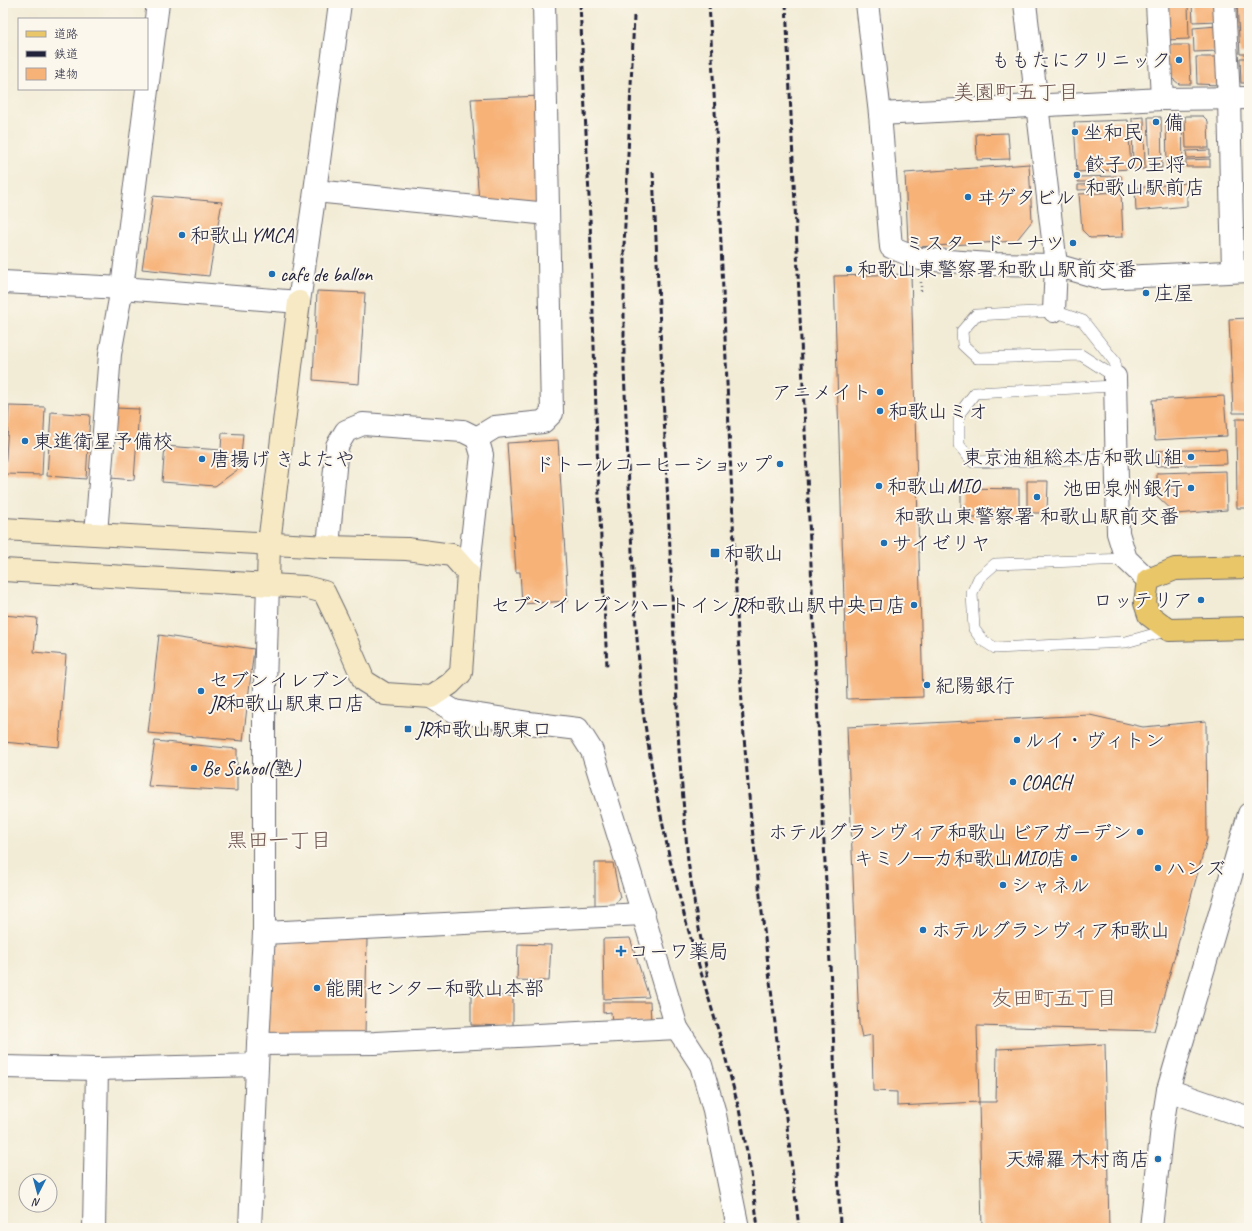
<svg xmlns="http://www.w3.org/2000/svg" width="1252" height="1231" viewBox="0 0 1252 1231" font-family="Caveat,'Klee One',sans-serif">
<style>
.building{fill:#f7b278}
.lines{fill:none;stroke-linecap:round;stroke-linejoin:round}
.lane-casing{stroke:#6b6971;stroke-width:12}
.street-casing{stroke:#6b6971;stroke-width:24}
.secondary-casing{stroke:#6b6971;stroke-width:24}
.primary-casing{stroke:#6b6971;stroke-width:24}
.path{stroke:#6b6971;stroke-width:2.5;stroke-dasharray:1 3;stroke-linecap:butt}
.lane{stroke:#fff;stroke-width:11}
.street{stroke:#fff;stroke-width:22}
.secondary{stroke:#f6e9c3;stroke-width:22}
.primary{stroke:#e9c769;stroke-width:22}
.rail{stroke:#22223b;stroke-width:3;stroke-dasharray:6 3;stroke-linecap:butt}
.poi-dot{fill:#1f6fb2;stroke:#fbf7ec;stroke-width:1.5}
.labels{text-anchor:middle;stroke-width:4;stroke-linejoin:round;paint-order:stroke}
.poi-label{font-size:20px;fill:#22223b;stroke:#fbf7ec;text-anchor:start}
.neighbourhood-label{font-size:21px;fill:#6d5450;stroke:#fbf7ec}
</style>
<rect width="100%" height="100%" fill="#fbf7ec"/>
<filter id="ink" filterUnits="userSpaceOnUse"><feTurbulence type="fractalNoise" baseFrequency=".025" numOctaves="2"/><feDisplacementMap in="SourceGraphic" scale="8" xChannelSelector="R" yChannelSelector="G"/><feConvolveMatrix kernelMatrix="1 2 1 2 8 2 1 2 1" color-interpolation-filters="sRGB"/></filter>
<filter id="wash" filterUnits="userSpaceOnUse"><feTurbulence type="fractalNoise" baseFrequency=".012" numOctaves="4" result="noise"/><feDisplacementMap in="SourceGraphic" scale="16" xChannelSelector="R" yChannelSelector="G"/><feGaussianBlur stdDeviation="0.9" result="paint"/><feColorMatrix in="noise" values="0 0 0 0 0 0 0 0 0 0 0 0 0 0 0 0 0 1.4 0 .05"/><feComposite in="paint" operator="in"/></filter>
<g filter="url(#wash)">
<rect width="100%" height="100%" fill="#f2ecd6"/>
<g id="blocks">
<!-- building -->
<g class="building">
<path d="M1164 3H1188L1189 39 1166 40Z"/>
<path d="M1192 3H1215L1217 21 1193 22Z"/>
<path d="M1237 3H1249V54H1240Z"/>
<path d="M1217 26 1218 51 1194 52 1193 28Z"/>
<path d="M1166 45H1189L1191 84H1179L1168 75Z"/>
<path d="M1196 57H1219L1220 85 1197 84Z"/>
<path d="M1240 58H1249V83H1241Z"/>
<path d="M541 96V207L479 201 471 99Z"/>
<path d="M1182 116 1183 167 1167 168 1166 117Z"/>
<path d="M1185 116H1203L1208 121 1209 148H1186Z"/>
<path d="M1144 117 1145 169H1133L1132 118Z"/>
<path d="M1148 117H1161L1162 168H1150Z"/>
<path d="M1128 120 1131 169 1077 172 1074 122Z"/>
<path d="M1008 133 1010 159 977 160 976 134Z"/>
<path d="M1210 150V157L1187 158 1186 151Z"/>
<path d="M1210 159V167H1186V160Z"/>
<path d="M1029 164 1032 221 1016 241 918 247 908 243 905 173Z"/>
<path d="M1121 176 1122 182H1078V177Z"/>
<path d="M1187 183V206L1136 211 1135 188Z"/>
<path d="M1102 184V189L1078 190V185Z"/>
<path d="M1121 192 1123 237 1090 238 1082 230 1079 194Z"/>
<path d="M153 196 222 202 209 276 142 269Z"/>
<path d="M911 274 923 697 847 699 834 276Z"/>
<path d="M317 291 365 293 359 384 313 380Z"/>
<path d="M1249 318V413H1233L1229 319Z"/>
<path d="M1224 396 1227 436 1155 440 1152 400Z"/>
<path d="M9 406 45 407 42 475 5 474Z"/>
<path d="M115 408 139 409 134 480 110 478Z"/>
<path d="M51 412 90 415 86 479 47 476Z"/>
<path d="M1236 419H1249V508H1237Z"/>
<path d="M222 433 243 434 240 468 215 486 162 482 165 446 221 450Z"/>
<path d="M558 440 568 601 522 604 520 572H516L507 443Z"/>
<path d="M1226 449 1227 464 1155 466V451Z"/>
<path d="M1226 471 1227 510 1176 514 1157 496V473Z"/>
<path d="M1027 481H1048L1047 513H1027Z"/>
<path d="M961 488 1019 489V518H961Z"/>
<path d="M3 615 37 618 34 652 66 655 59 747 3 742Z"/>
<path d="M159 635 254 649 243 741 148 733Z"/>
<path d="M1090 715 1143 727 1206 721 1207 839 1154 1031 977 1026 979 1102 897 1106V1092L873 1091 872 1035 862 1037 859 1024 847 727Z"/>
<path d="M155 741 237 749V791L148 786Z"/>
<path d="M595 863H613L620 898 613 906H595Z"/>
<path d="M630 938 649 997 604 999 603 939Z"/>
<path d="M367 939 365 1034 264 1036 273 942Z"/>
<path d="M518 944 551 945 549 981 517 980Z"/>
<path d="M471 995 513 996V1026L471 1025Z"/>
<path d="M603 1002H650L651 1022 612 1023 611 1012 603 1013Z"/>
<path d="M1105 1044 1109 1228H982L979 1102H996L997 1049Z"/>
</g>
</g>
</g>
<g filter="url(#ink)">
<use href="#blocks" fill-opacity="0" stroke="#6b6971" stroke-width="1"/>
<g class="lines">
<defs>
<g id="lane">
<path d="M1054 311 1083 321 1115 362V377L1081 355 977 358 963 345 962 331 976 315Z"/>
<path d="M1115 386 975 393 959 414V445L973 462 1117 458"/>
<path d="M1126 559 995 564 979 578 972 593 974 629 982 640 995 648 1126 642 1169 630"/>
</g>
<g id="street">
<path d="M867 3 880 114 891 247 920 259 990 264 1056 265 1101 278 1249 271"/>
<path d="M1025 3 1056 265 1054 311"/>
<path d="M1157 3 1162 99"/>
<path d="M1224 3 1229 98 1233 271"/>
<path d="M880 114 1162 99 1249 98"/>
<path d="M315 191 548 214"/>
<path d="M3 282 122 288 299 302 315 191 340 3"/>
<path d="M1115 377 1118 533 1126 559 1148 580"/>
<path d="M477 438 495 427 543 422 552 413 544 3"/>
<path d="M96 534 110 354 122 288 158 3"/>
<path d="M328 547 337 446 346 431 363 424 463 431 477 438"/>
<path d="M468 573 482 455 477 438"/>
<path d="M431 697 454 711 529 723 578 729 592 751 643 914 677 1028 701 1065 714 1110 738 1228"/>
<path d="M264 933 643 914"/>
<path d="M258 1044 375 1043 677 1028"/>
<path d="M3 1067 97 1069 257 1065"/>
<path d="M1168 1090 1249 1118"/>
<path d="M94 1228 97 1069"/>
<path d="M250 1228 258 1044 264 933V718L268 584"/>
<path d="M1151 1228 1162 1127 1168 1090 1249 814"/>
</g>
<g id="secondary">
<path d="M3 529 328 547 407 549 452 555 468 573 461 673 450 684 431 697 385 694 364 681 337 619 324 592 305 587 3 570"/>
<path d="M268 584 269 543 299 302"/>
</g>
<path id="primary" d="M1249 567 1175 569 1148 580 1145 603 1149 615 1169 630 1249 628"/>
</defs>
<!-- lane casing -->
<use href="#lane" class="lane-casing"/>
<!-- street casing -->
<use href="#street" class="street-casing"/>
<!-- secondary casing -->
<use href="#secondary" class="secondary-casing"/>
<!-- primary casing -->
<use href="#primary" class="primary-casing"/>
<!-- path -->
<path class="path" d="M921 282V294"/>
<!-- lane -->
<use href="#lane" class="lane"/>
<!-- street -->
<use href="#street" class="street"/>
<!-- secondary -->
<use href="#secondary" class="secondary"/>
<!-- primary -->
<use href="#primary" class="primary"/>
<!-- rail -->
<g class="rail">
<path d="M580 3 590 218 598 474 607 667"/>
<path d="M709 3 716 129 738 636 744 737 751 819 799 1228"/>
<path d="M786 3 818 722 833 1025 840 1228"/>
<path d="M634 16 624 247V369L631 533 636 626 643 712 654 781 670 860 686 922 719 1033 739 1109 751 1173 758 1228"/>
<path d="M653 172 679 750 688 861 695 907 708 978"/>
</g>
</g>
</g>
<!-- markers -->
<g class="poi-dot">
<circle cx="1179" cy="60" r="4"/>
<circle cx="1156" cy="122" r="4"/>
<circle cx="1075" cy="132" r="4"/>
<circle cx="1077" cy="175" r="4"/>
<circle cx="968" cy="197" r="4"/>
<circle cx="182" cy="235" r="4"/>
<circle cx="1073" cy="243" r="4"/>
<circle cx="849" cy="269" r="4"/>
<circle cx="272" cy="274" r="4"/>
<circle cx="1146" cy="293" r="4"/>
<circle cx="880" cy="392" r="4"/>
<circle cx="880" cy="411" r="4"/>
<circle cx="25" cy="441" r="4"/>
<circle cx="1191" cy="457" r="4"/>
<circle cx="202" cy="459" r="4"/>
<circle cx="780" cy="464" r="4"/>
<circle cx="879" cy="486" r="4"/>
<circle cx="1191" cy="488" r="4"/>
<circle cx="1037" cy="497" r="4"/>
<circle cx="884" cy="543" r="4"/>
<rect x="710" y="548" width="10" height="10" rx="2"/>
<circle cx="1201" cy="600" r="4"/>
<circle cx="914" cy="605" r="4"/>
<circle cx="927" cy="685" r="4"/>
<circle cx="201" cy="691" r="4"/>
<rect x="404" y="725" width="8" height="8" rx="2"/>
<circle cx="1017" cy="740" r="4"/>
<circle cx="194" cy="768" r="4"/>
<circle cx="1013" cy="782" r="4"/>
<circle cx="1140" cy="832" r="4"/>
<circle cx="1074" cy="858" r="4"/>
<circle cx="1158" cy="868" r="4"/>
<circle cx="1003" cy="885" r="4"/>
<circle cx="923" cy="930" r="4"/>
<path d="M619 945h4v4h4v4h-4v4h-4v-4h-4v-4h4z"/>
<circle cx="317" cy="988" r="4"/>
<circle cx="1158" cy="1159" r="4"/>
</g>
<g class="labels">
<!-- poi labels -->
<g class="poi-label">
<text x="1171" y="67" text-anchor="end">ももたにクリニック</text>
<text x="1164" y="129">備</text>
<text x="1083" y="139">坐和民</text>
<text x="1085" y="171">餃子の王将<tspan x="1085" dy="23">和歌山駅前店</tspan></text>
<text x="976" y="204">ヰゲタビル</text>
<text x="190" y="242">和歌山YMCA</text>
<text x="1065" y="250" text-anchor="end">ミスタードーナツ</text>
<text x="857" y="276">和歌山東警察署和歌山駅前交番</text>
<text x="280" y="281">cafe de ballon</text>
<text x="1154" y="300">庄屋</text>
<text x="872" y="399" text-anchor="end">アニメイト</text>
<text x="888" y="418">和歌山ミオ</text>
<text x="33" y="448">東進衛星予備校</text>
<text x="1183" y="464" text-anchor="end">東京油組総本店和歌山組</text>
<text x="210" y="466">唐揚げ きよたや</text>
<text x="772" y="471" text-anchor="end">ドトールコーヒーショップ</text>
<text x="887" y="493">和歌山MIO</text>
<text x="1183" y="495" text-anchor="end">池田泉州銀行</text>
<text x="1037" y="523" text-anchor="middle">和歌山東警察署 和歌山駅前交番</text>
<text x="892" y="550">サイゼリヤ</text>
<text x="724" y="560">和歌山</text>
<text x="1193" y="607" text-anchor="end">ロッテリア</text>
<text x="906" y="612" text-anchor="end">セブンイレブンハートインJR和歌山駅中央口店</text>
<text x="209" y="687">セブンイレブン<tspan x="209" dy="23">JR和歌山駅東口店</tspan></text>
<text x="935" y="692">紀陽銀行</text>
<text x="416" y="736">JR和歌山駅東口</text>
<text x="1025" y="747">ルイ・ヴィトン</text>
<text x="202" y="775">Be School(塾)</text>
<text x="1021" y="789">COACH</text>
<text x="1132" y="839" text-anchor="end">ホテルグランヴィア和歌山 ビアガーデン</text>
<text x="1066" y="865" text-anchor="end">キミノ―カ和歌山MIO店</text>
<text x="1166" y="875">ハンズ</text>
<text x="1011" y="892">シャネル</text>
<text x="931" y="937">ホテルグランヴィア和歌山</text>
<text x="629" y="958">コーワ薬局</text>
<text x="325" y="995">能開センター和歌山本部</text>
<text x="1150" y="1166" text-anchor="end">天婦羅 木村商店</text>
</g>
<!-- neighbourhood labels -->
<g class="neighbourhood-label">
<text x="1016" y="99">美園町五丁目</text>
<text x="279" y="847">黒田一丁目</text>
<text x="1054" y="1005">友田町五丁目</text>
</g>
</g>
<!-- margin -->
<rect width="1252" height="1231" fill="none" stroke="#fbf7ec" stroke-width="16"/>
<!-- legend -->
<rect x="18" y="18" width="130" height="72" fill="#fbf7ec" stroke="#a4a2a5"/>
<rect x="26" y="31" width="20" height="6" fill="#e9c769" stroke="#a4a2a5"/>
<text x="54" y="38" font-size="12" fill="#22223b">道路</text>
<rect x="26" y="51" width="20" height="6" fill="#22223b" stroke="#a4a2a5"/>
<text x="54" y="58" font-size="12" fill="#22223b">鉄道</text>
<rect x="26" y="68" width="20" height="12" fill="#f7b278" stroke="#a4a2a5"/>
<text x="54" y="78" font-size="12" fill="#22223b">建物</text>
<!-- north arrow -->
<g transform="translate(38 1193) rotate(186)"><circle r="19" fill="#fbf7ec" stroke="#a4a2a5"/>
<path d="M0-3L7 15L0 10L-7 15Z" fill="#1f6fb2"/>
<text y="-6" font-size="11" font-weight="bold" text-anchor="middle" fill="#22223b">N</text>
</g>
</svg>
